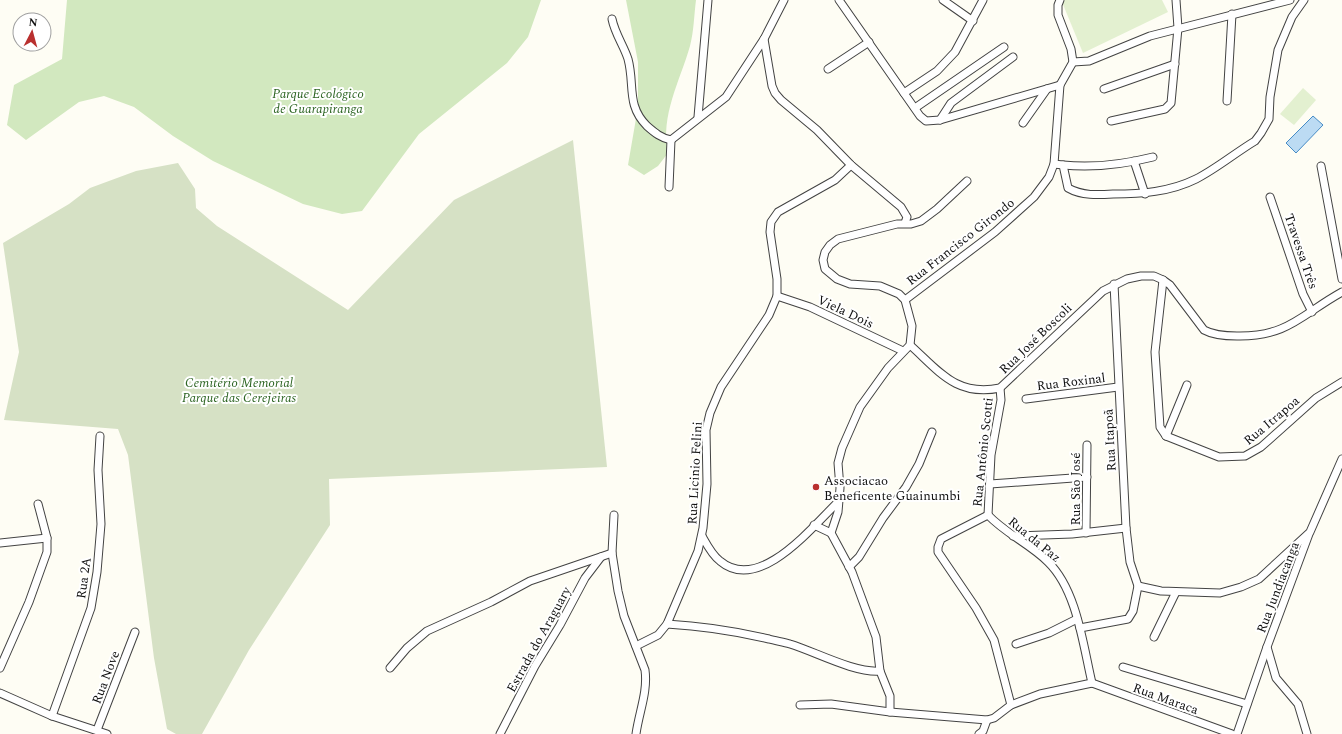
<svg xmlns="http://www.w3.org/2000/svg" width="1342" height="734" viewBox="0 0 1342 734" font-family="Spectral,serif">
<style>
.green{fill:#d2e8bf}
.cemetery{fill:#d6e1c5}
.pitch{fill:#e3f0d0}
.water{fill:#bcdbf3;stroke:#478cc6}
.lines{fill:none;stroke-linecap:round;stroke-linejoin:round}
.street-casing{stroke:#434343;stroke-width:9}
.street{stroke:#fff;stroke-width:7}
.poi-dot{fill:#b9302f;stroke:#fff;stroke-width:1.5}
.labels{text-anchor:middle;stroke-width:4;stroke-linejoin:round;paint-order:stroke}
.park-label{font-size:13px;font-style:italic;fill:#2d6523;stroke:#fff}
.street-label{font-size:13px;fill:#101010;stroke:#fff}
.poi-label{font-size:13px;fill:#101010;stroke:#fff;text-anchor:start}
</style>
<rect width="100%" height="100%" fill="#fefdf4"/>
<!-- green -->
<g class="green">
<path d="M67 0H541L528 37 507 63 419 134 362 211 342 214 303 204 213 161 173 136 134 107 104 96 79 102 26 140 7 125 14 85 62 59Z"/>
<path d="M626 0H696C694 15 694 31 690 46 680 81 660 116 668 153L658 166 644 175 628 165 638 107V62Z"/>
</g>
<!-- cemetery -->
<path class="cemetery" d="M573 140 607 467 329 479 330 525 249 650 202 734H176L167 729 154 658 128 455 118 429 4 420 19 352 3 243 69 204 90 188 136 171 178 163 195 189 196 208 217 226 348 310 454 200Z"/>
<!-- pitch -->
<g class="pitch">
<path d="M1065 0H1162L1168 12 1083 53 1062 2Z"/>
<path d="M1303 88 1316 100 1294 125 1280 114Z"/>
</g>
<!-- water -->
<path class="water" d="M1313 116 1323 125 1296 153 1286 143Z"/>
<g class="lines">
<defs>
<g id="street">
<path d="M839 0 920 116 926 121 940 120 1060 85"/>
<path d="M943 0 973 21"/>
<path d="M612 19C615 34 624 46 628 59 635 85 626 105 647 126 655 133 661 138 671 140"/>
<path d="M764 39 772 86 775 93 781 100 817 130 851 165 901 207 907 217 905 223"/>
<path d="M1073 62 1089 61 1150 36 1290 0"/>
<path d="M828 69 869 42"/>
<path d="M1104 89 1175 64"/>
<path d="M904 93 937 71 955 52 983 0"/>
<path d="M1227 101 1232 14"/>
<path d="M915 108 1004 47"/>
<path d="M698 117 708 0"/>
<path d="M940 120 951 103 1013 57"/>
<path d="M1111 121 1165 109 1171 103 1178 28 1176 0"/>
<path d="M1023 123 1047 89"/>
<path d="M671 140 726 97 764 39 784 0"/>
<path d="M1134 161 1145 194"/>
<path d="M1054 164 1063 165 1068 188C1082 196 1098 195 1113 194 1141 194 1170 192 1196 179 1216 169 1235 153 1255 141L1261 133 1269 119 1270 97 1278 50 1292 17 1304 0"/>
<path d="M1063 165C1092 168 1125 164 1153 157"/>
<path d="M1321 166 1342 279"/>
<path d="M669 187 671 140"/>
<path d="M1270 197 1303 294 1312 312"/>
<path d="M1163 280 1155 352 1160 427 1166 436 1219 457 1245 456 1261 447 1316 398 1342 382"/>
<path d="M777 296 810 307 903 351"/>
<path d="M905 300 995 232 1034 197 1049 177 1054 164 1060 85 1073 62 1071 49 1058 15V5L1060 0"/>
<path d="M910 345C939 371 956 397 1000 388L1103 291 1127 279 1141 276H1154L1163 280 1170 285 1204 330C1213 335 1226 336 1237 336 1288 337 1302 314 1342 292"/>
<path d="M1026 399 1118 387"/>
<path d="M1166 436 1187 385"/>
<path d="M990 484 1087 477"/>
<path d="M614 515 612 553 618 591 624 616 645 670C648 692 639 712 636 734"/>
<path d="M988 515C1006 534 1030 544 1048 562 1077 590 1083 645 1092 683L1040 694 1011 705"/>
<path d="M988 515 991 455 1001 400 1000 388"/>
<path d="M814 525 831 533"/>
<path d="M1086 533 1087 445"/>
<path d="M702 536C707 545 712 555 720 561 759 594 812 527 838 502"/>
<path d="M1013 536 1072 534 1126 528"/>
<path d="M0 543 47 538"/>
<path d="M849 567 859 557 883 518 906 487 919 464 932 432"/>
<path d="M1138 586 1161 591 1220 593 1241 587 1259 579 1310 532 1342 459"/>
<path d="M667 624C702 626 735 631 769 639 776 641 784 642 790 644 816 652 854 673 880 671L890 696V712"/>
<path d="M1080 628 1128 619 1133 611 1138 586 1130 562 1126 528 1114 284"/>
<path d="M1154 637 1176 592"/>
<path d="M1016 644 1049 633 1077 619"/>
<path d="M636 646 658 635 667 624 698 551 703 528 707 484 706 430 710 413 721 387 769 315 777 296V279L770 232 771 222 778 212 835 180 851 165"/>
<path d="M1123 667 1247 704"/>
<path d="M0 668 29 602 47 552V538L38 504"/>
<path d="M390 668 407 648 427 631 491 602 530 581 612 553"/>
<path d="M880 671 876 637 852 572 831 533 838 512 840 488 838 463 842 448 860 407 888 368 910 345 912 326 905 300 899 294 880 286 850 284 837 279 825 269 823 260 825 252 830 245 838 239 897 224H911L921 221 937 209 967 181"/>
<path d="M1092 683 1232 734"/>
<path d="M0 693 52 716 107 734"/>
<path d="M800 705 831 704 890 712 987 720 994 718 1011 705 994 640 976 608 938 552V547L941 539 988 515"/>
<path d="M52 716 91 608 97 572 101 524 98 470 100 436"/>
<path d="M97 730 135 632"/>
<path d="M500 734 535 666 560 625 585 578 601 557"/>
<path d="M979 734 983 731 987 720"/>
<path d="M1237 734 1267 647"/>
<path d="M1307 734 1298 704 1276 678 1267 647 1309 534"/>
</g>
</defs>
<!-- street casing -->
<use href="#street" class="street-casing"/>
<!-- street -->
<use href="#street" class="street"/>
</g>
<!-- markers -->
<circle class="poi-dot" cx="816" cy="487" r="4"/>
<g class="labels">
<!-- park labels -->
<g class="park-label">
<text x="318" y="98">Parque Ecológico<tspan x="318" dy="15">de Guarapiranga</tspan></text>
<text x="239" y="387">Cemitério Memorial<tspan x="239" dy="15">Parque das Cerejeiras</tspan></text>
</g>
<!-- street labels -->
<g class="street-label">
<text transform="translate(960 241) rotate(-38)" y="5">Rua Francisco Girondo</text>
<text transform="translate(1302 251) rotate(71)" y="5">Travessa Três</text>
<text transform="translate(846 311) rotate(25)" y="5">Viela Dois</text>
<text transform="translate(1035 338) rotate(-44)" y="5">Rua José Boscoli</text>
<text transform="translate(1071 381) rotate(-7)" y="5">Rua Roxinal</text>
<text transform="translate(1271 420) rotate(-40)" y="5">Rua Itrapoa</text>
<text transform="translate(1109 440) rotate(-93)" y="5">Rua Itapoã</text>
<text transform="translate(982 452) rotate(-84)" y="5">Rua Antônio Scotti</text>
<text transform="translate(694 473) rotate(-87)" y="5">Rua Licinio Felini</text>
<text transform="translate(1075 489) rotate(-90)" y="5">Rua São José</text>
<text transform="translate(1035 539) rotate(39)" y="5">Rua da Paz</text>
<text transform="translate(83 578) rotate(-82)" y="5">Rua 2A</text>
<text transform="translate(1277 587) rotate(-69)" y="5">Rua Jundiacanga</text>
<text transform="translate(538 639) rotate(-61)" y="5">Estrada do Araguary</text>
<text transform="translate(105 677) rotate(-69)" y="5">Rua Nove</text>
<text transform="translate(1166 698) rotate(20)" y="5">Rua Maraca</text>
</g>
<!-- poi labels -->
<g class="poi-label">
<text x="824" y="485">Associacao<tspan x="824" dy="15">Beneficente Guainumbi</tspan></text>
</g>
</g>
<!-- north arrow -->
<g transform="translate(32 32) rotate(6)"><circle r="19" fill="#ffffff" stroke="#9f9f9f"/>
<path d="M0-3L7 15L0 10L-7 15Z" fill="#b9302f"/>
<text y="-6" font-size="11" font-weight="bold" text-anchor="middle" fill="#101010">N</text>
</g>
</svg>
